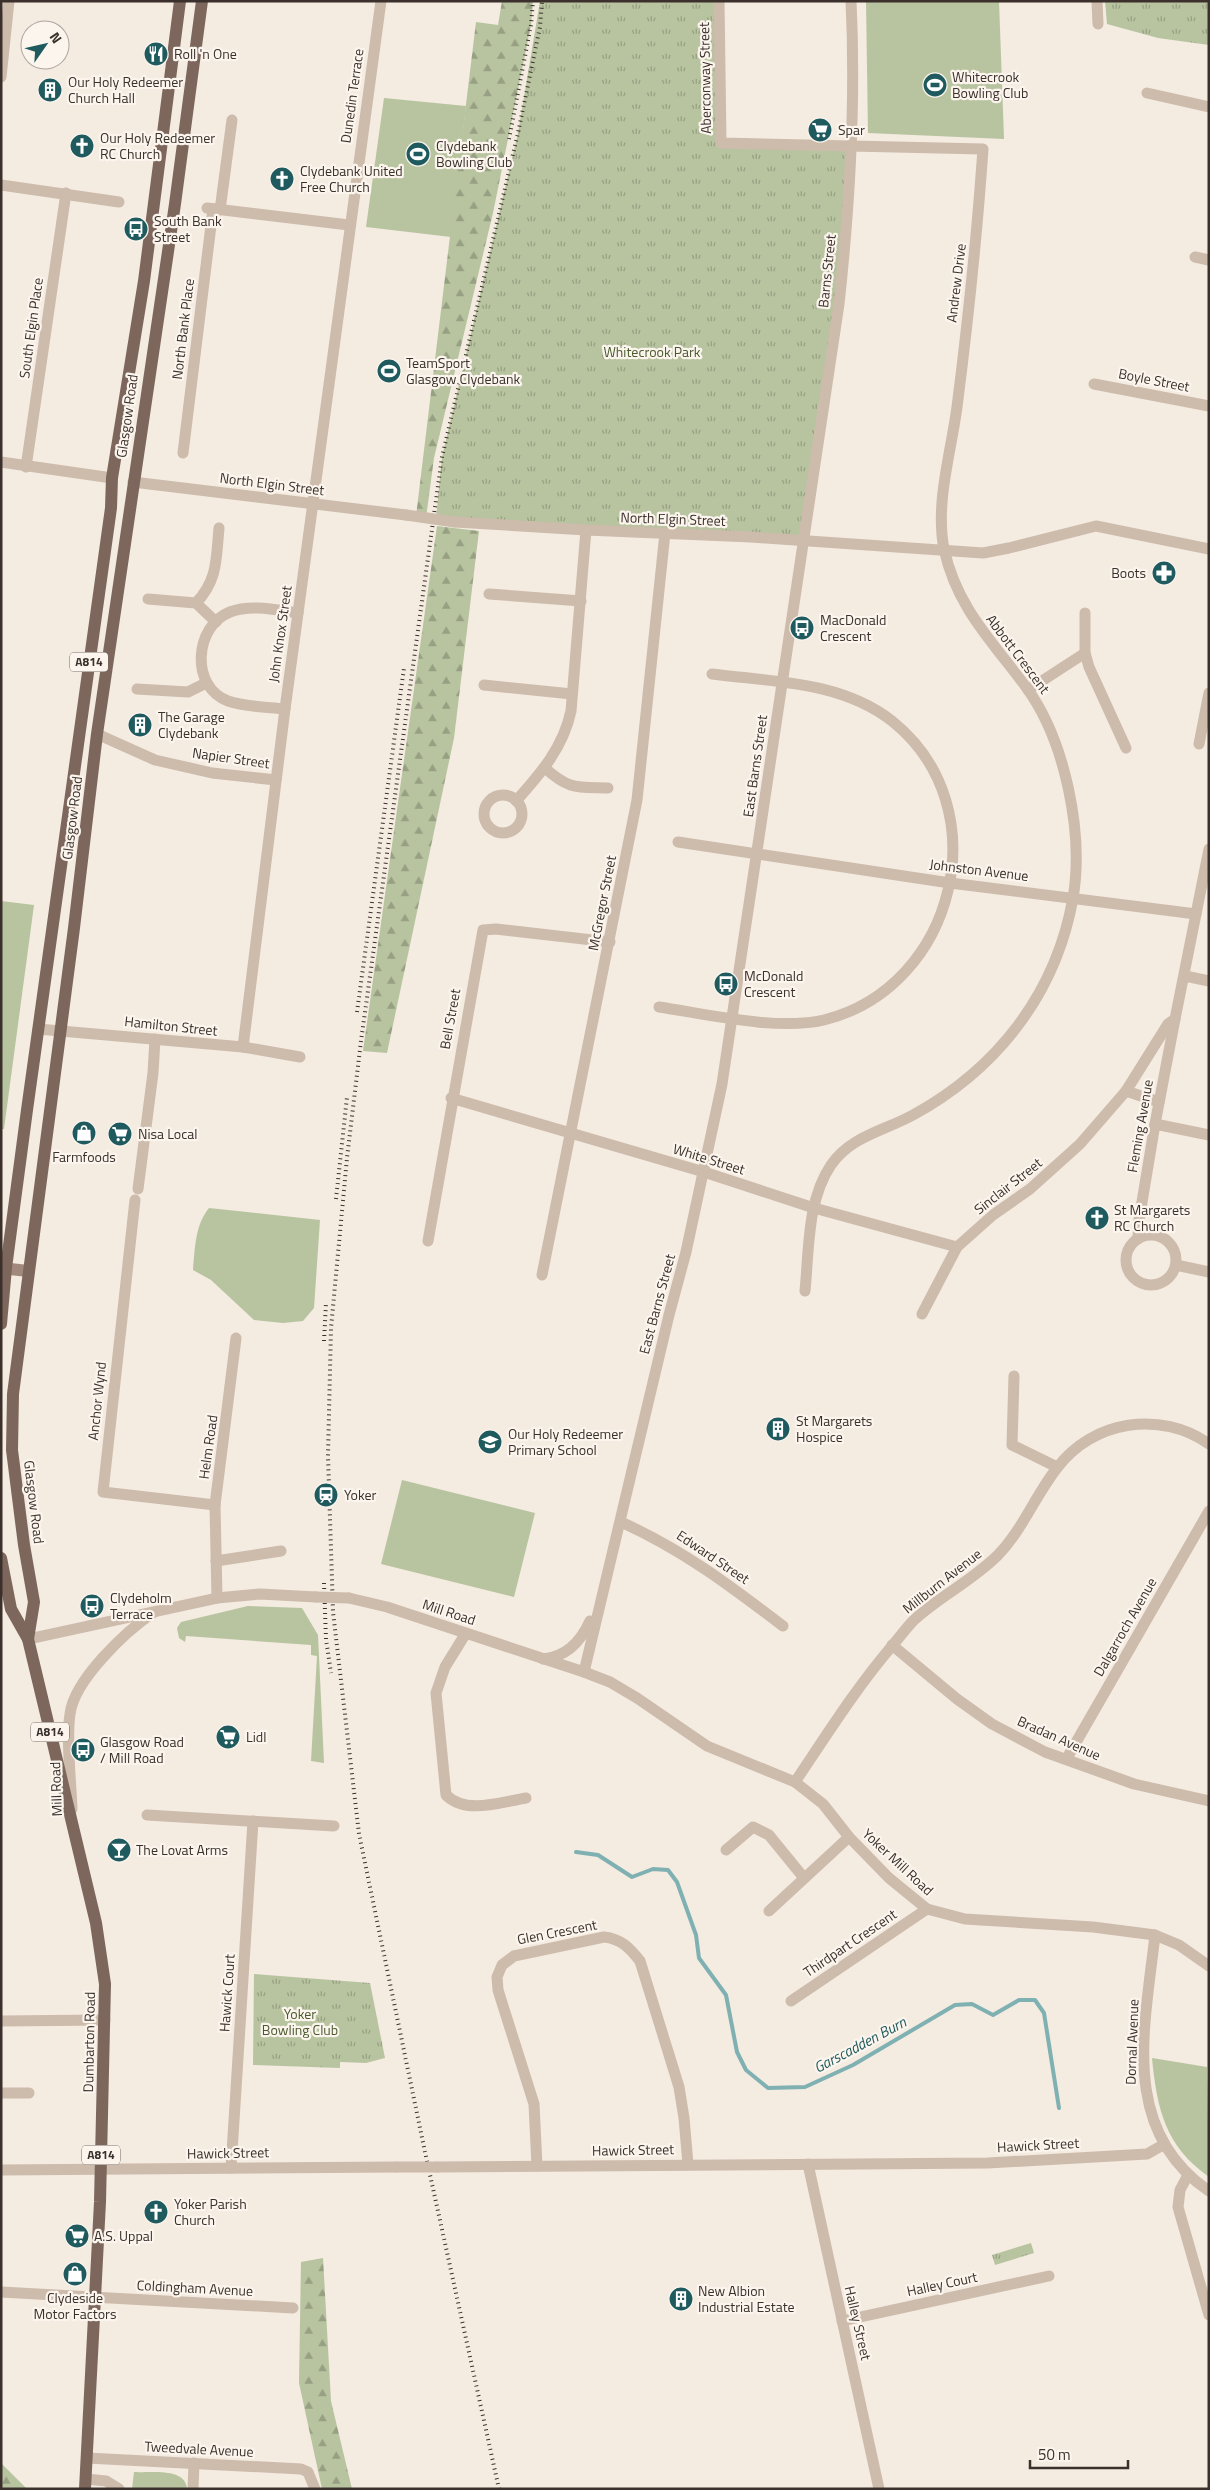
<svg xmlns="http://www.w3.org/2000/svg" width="1210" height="2490" viewBox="0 0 1210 2490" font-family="'Titillium Web',sans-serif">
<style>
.grass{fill:#b8c4a0}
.forest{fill:url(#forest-firs)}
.park{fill:url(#park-tufts)}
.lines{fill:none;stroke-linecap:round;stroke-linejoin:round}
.stream{stroke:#7fb0b2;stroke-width:4}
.street{stroke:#cdbbac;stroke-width:11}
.secondary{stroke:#a18a7d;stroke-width:12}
.primary{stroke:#7d675c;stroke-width:12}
.rail{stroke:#3b302b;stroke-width:4;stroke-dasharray:1 4;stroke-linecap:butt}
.street-bridge{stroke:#cdbbac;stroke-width:11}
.labels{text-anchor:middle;stroke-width:4.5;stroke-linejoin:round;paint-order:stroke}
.shield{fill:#fbf5ee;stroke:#756b66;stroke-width:1}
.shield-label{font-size:12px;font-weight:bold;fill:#3b302b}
.poi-label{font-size:14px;fill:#3b302b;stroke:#fbf5ee;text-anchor:start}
.street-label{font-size:14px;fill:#3b302b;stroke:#fbf5ee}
.park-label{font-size:14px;fill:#4a5a2e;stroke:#fbf5ee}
.water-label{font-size:15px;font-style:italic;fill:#1f5a5e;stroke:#fbf5ee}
</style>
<defs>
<pattern id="forest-firs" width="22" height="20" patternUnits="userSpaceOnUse" patternTransform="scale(1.25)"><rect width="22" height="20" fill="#b8c4a0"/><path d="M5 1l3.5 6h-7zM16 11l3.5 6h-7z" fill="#97a083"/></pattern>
<pattern id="park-tufts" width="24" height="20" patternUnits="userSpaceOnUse" patternTransform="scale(1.25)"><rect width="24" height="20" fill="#b8c4a0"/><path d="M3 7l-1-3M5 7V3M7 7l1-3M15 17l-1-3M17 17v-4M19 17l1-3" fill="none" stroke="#97a083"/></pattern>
</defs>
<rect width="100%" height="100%" fill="#f4ebe1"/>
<!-- grass -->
<g class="grass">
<path d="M866 1H999L1004 139 868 133Z"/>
<path d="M384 98 466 106 451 237 366 227Z"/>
<path d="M1 901 34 905 4 1129H1Z"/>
<path d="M209 1208 320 1220 314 1308 303 1321 283 1323 254 1320 211 1280 193 1270C195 1248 195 1225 209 1208Z"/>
<path d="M402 1480 535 1513 514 1597 381 1564Z"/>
<path d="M248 1606 302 1608 318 1635 324 1763 311 1761 317 1656 311 1655V1645L186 1636 185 1642 179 1638 177 1628 181 1622Z"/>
<path d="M1152 2058 1207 2067 1209 2177C1165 2146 1157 2109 1152 2058Z"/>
<path d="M134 2472C150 2473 186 2467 187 2489H132Z"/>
</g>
<!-- forest -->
<g class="forest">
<path d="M502 1H533L531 25 493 213 434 458 426 518 416 516 476 22 498 25Z"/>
<path d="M437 526 479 531 454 738 387 1053 363 1051Z"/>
<path d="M323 2258 331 2401 352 2489H322L299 2383 301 2262Z"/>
<path d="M1 2463 27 2489H1Z"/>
</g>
<!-- park -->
<g class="park">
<path d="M540 1H719L721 143 852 145 848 220 804 541 436 519 442 457 518 133Z"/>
<path d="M1105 1H1209V45L1158 38 1107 24Z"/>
<path d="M254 1974 370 1983 385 2058 366 2063 340 2062V2068L253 2065Z"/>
<path d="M1031 2243 1034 2253 995 2265 992 2255Z"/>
</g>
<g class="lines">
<!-- stream -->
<path class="stream" d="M576 1852 598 1855 632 1877 653 1869 668 1870 677 1882 696 1935 699 1958 726 1995 737 2052 746 2070 768 2088 805 2087 853 2065 955 2005 972 2004 993 2015 1019 2000H1035L1044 2013 1059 2108"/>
<!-- street -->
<g class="street">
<path d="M719 1 721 143 983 149C977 235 968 321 957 407 951 453 935 503 944 549 957 608 992 641 1026 687 1065 740 1084 833 1073 898 1056 994 997 1069 913 1115 884 1131 851 1136 831 1165 807 1200 809 1251 805 1291"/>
<path d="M1097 1 1098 24"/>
<path d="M1 77 9 1"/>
<path d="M1147 93 1209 107"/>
<path d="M1 185 119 202"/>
<path d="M207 208 349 225"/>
<path d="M220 210 232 120"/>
<path d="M1195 257 1209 260"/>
<path d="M1094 384 1209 406"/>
<path d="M183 453 213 209"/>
<path d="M1 462 112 478"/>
<path d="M26 467 66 193"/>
<path d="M133 482 406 515"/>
<path d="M455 522 586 530 751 537 983 553 1009 548 1096 526 1209 549"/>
<path d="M489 594 581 601"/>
<path d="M148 599 196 603 216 622"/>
<path d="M196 603C218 580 216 559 219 528"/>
<path d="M1085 613V653L1089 667 1126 748"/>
<path d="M484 685 572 694"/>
<path d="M137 689 188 692 206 683"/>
<path d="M1028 690 1085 653"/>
<path d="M285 709C266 707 246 707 228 701 190 687 194 626 230 612 251 604 276 610 298 613"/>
<path d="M97 734 155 760 212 773 276 780"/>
<path d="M1199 744 1209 693"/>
<path d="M545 768C569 790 577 787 608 788"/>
<circle cx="503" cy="814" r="19"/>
<path d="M516 801C541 773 563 748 571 711L586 530"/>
<path d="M678 842 950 883 1196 914"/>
<path d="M1185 976 1209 981"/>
<path d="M659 1007C706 1014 778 1031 824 1020 956 987 1000 807 892 721 841 681 773 682 712 674"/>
<path d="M38 1029 243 1047 300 1057"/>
<path d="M243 1047 285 709 381 1"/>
<path d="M1126 1091 1159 1102"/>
<path d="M451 1098 704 1172 814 1208 957 1247"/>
<path d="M1155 1124 1209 1135"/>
<path d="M138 1189 153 1073 155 1039"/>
<path d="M135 1200 103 1492 215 1505"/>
<circle cx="1151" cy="1260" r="25"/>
<path d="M1138 1239 1139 1220 1155 1124 1175 1019"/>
<path d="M428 1241 483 930 496 929 610 942"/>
<path d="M1176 1265 1209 1272"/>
<path d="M542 1275 637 800 665 533"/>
<path d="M922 1314 957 1247 993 1215 1030 1189 1080 1144 1126 1091 1168 1024 1175 1019 1209 849"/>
<path d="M1014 1376 1012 1445 1057 1467"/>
<path d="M621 1522C683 1550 729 1585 783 1626"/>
<path d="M216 1561 281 1551"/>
<path d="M217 1598 215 1505 236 1338"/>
<path d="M349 1598 387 1607 584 1672 610 1682 637 1698 707 1746 795 1782 823 1804 849 1837 889 1878 927 1909 965 1919 1093 1927 1155 1935 1179 1945 1209 1966"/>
<path d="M466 1633 445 1667 436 1693 446 1795C466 1815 501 1802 526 1798"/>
<path d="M28 1639 217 1598 260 1594 316 1597"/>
<path d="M892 1645 957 1699 992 1724 1045 1752 1134 1784 1209 1801"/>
<path d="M543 1659C566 1657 581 1641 590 1621"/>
<path d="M584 1672 669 1315 686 1252 722 1084 839 304C850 203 856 103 851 1"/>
<path d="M1067 1758 1209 1511"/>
<path d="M795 1782C826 1736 856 1688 892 1646 899 1638 906 1628 914 1620 940 1596 972 1581 998 1555 1023 1529 1035 1496 1057 1468 1093 1420 1161 1410 1209 1444"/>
<path d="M72 1809C71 1780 66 1741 70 1714 74 1680 126 1631 153 1613"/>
<path d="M147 1815 334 1826"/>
<path d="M726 1850 753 1827 769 1835 804 1878"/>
<path d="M769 1911 849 1837"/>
<path d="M1155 1935C1145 2026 1119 2130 1209 2191"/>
<path d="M791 2001 927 1909"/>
<path d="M1 2021 105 2020"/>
<path d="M1 2093H29"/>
<path d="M808 2164 879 2489"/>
<path d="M537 2166 534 2104 498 1990 497 1977 502 1965 514 1956 604 1937C621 1939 629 1947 640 1961L679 2087 684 2118 688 2164"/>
<path d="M437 2167 988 2163 1147 2154 1163 2145"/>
<path d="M231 2168 253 1821"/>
<path d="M1 2170 397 2167"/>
<path d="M1188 2175 1180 2190 1178 2207 1209 2315"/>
<path d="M1 2292 293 2308"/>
<path d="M842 2321 1049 2276"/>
<path d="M87 2458 301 2469 308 2472 315 2489"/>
<path d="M86 2479 106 2481 119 2489"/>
<path d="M193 2489 194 2463"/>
</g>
<!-- secondary -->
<path class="secondary" d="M1 1268 28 1271"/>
<!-- primary -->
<g class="primary">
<path d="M1 1324 6 1268 27 1110 111 508 112 478 144 281 180 1"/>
<path d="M1 1558 11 1609 28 1639 96 1923 105 1984 100 2202 85 2489"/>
<path d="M28 1639 34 1602 24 1545 12 1450 13 1394 74 928 97 734 175 204 202 1"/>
</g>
<!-- rail -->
<g class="rail">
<path d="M509 139 531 25 533 1"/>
<path d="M357 1012 404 668"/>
<path d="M336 1199 347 1097"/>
<path d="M324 1341 326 1303"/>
<path d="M324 1583 326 1639 331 1673"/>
<path d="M499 2489 425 2152 359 1834 333 1612 328 1456 331 1328 347 1158 361 1041 442 457 518 133 540 27 542 1"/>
</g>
<!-- street-bridge -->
<g class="street-bridge">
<path d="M406 515 455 522"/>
<path d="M316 1597 349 1598"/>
<path d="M397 2167H437"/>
</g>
</g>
<!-- icons -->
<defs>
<symbol id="restaurant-disc" viewBox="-11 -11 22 22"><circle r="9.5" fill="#1f5a5e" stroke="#fbf5ee"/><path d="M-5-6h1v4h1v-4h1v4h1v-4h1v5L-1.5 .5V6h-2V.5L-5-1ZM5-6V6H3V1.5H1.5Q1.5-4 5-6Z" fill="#fff"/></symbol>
<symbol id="stadium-disc" viewBox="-11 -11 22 22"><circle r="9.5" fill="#1f5a5e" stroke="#fbf5ee"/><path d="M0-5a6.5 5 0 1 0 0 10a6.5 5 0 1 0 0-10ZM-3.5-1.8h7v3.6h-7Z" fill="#fff"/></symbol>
<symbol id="building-disc" viewBox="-11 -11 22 22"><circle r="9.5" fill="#1f5a5e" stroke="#fbf5ee"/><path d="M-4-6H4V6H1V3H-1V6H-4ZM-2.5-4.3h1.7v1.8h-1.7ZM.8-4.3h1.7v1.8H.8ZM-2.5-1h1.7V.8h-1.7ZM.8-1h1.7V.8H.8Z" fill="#fff"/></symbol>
<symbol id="supermarket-disc" viewBox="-11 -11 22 22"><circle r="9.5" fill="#1f5a5e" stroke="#fbf5ee"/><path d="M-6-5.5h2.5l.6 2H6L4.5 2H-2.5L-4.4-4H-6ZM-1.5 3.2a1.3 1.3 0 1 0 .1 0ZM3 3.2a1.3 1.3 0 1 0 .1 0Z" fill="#fff"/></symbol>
<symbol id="church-disc" viewBox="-11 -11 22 22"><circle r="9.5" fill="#1f5a5e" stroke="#fbf5ee"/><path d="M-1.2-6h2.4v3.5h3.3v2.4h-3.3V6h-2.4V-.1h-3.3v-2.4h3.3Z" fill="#fff"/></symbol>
<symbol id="bus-disc" viewBox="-11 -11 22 22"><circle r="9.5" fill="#1f5a5e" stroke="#fbf5ee"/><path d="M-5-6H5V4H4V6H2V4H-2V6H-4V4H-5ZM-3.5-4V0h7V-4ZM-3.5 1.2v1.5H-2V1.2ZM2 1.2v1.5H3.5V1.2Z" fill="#fff"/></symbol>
<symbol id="pharmacy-disc" viewBox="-11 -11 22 22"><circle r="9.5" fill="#1f5a5e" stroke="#fbf5ee"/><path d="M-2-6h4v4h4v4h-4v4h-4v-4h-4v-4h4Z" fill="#fff"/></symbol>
<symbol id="shop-disc" viewBox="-11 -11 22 22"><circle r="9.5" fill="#1f5a5e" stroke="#fbf5ee"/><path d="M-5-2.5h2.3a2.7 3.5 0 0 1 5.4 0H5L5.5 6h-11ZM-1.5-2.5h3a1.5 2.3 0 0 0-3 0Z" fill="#fff"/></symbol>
<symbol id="school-disc" viewBox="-11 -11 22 22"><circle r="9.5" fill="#1f5a5e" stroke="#fbf5ee"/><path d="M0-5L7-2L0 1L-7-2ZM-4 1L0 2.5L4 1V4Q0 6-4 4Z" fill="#fff"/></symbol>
<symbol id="station-disc" viewBox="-11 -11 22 22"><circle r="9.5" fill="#1f5a5e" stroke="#fbf5ee"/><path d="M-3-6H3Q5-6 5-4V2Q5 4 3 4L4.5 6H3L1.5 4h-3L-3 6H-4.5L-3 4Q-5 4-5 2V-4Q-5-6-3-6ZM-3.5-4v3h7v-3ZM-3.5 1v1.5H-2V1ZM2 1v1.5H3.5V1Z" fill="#fff"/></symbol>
<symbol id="bar-disc" viewBox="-11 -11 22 22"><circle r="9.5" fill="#1f5a5e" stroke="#fbf5ee"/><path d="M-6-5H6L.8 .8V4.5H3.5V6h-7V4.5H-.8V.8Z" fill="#fff"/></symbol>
</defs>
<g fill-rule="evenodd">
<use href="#restaurant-disc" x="142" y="40" width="28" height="28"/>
<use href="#stadium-disc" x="921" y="71" width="28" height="28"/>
<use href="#building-disc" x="36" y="76" width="28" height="28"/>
<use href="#supermarket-disc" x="806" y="116" width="28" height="28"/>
<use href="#church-disc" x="68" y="132" width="28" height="28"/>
<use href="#stadium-disc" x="404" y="140" width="28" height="28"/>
<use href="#church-disc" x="268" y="165" width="28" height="28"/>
<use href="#bus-disc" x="122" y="215" width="28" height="28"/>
<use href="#stadium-disc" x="375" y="357" width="28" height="28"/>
<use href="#pharmacy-disc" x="1150" y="559" width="28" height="28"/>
<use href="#bus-disc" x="788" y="614" width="28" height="28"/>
<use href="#building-disc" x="126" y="711" width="28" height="28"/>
<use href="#bus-disc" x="712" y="970" width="28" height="28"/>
<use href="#shop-disc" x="70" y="1119" width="28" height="28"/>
<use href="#supermarket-disc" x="106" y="1120" width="28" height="28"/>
<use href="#church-disc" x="1083" y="1204" width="28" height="28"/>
<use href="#building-disc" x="764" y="1415" width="28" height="28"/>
<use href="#school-disc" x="476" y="1428" width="28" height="28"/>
<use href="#station-disc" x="312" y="1481" width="28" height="28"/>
<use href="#bus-disc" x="78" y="1592" width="28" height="28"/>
<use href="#supermarket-disc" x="214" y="1723" width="28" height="28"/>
<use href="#bus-disc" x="69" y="1736" width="28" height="28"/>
<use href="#bar-disc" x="105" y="1836" width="28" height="28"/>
<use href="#church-disc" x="142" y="2198" width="28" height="28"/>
<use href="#supermarket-disc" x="63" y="2222" width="28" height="28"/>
<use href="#shop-disc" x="61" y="2260" width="28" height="28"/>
<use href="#building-disc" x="667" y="2285" width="28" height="28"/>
</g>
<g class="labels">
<!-- shield labels -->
<g class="shield">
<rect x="70" y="652.5" width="38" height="19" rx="4"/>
<rect x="31" y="1722.5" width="38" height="19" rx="4"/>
<rect x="82" y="2145.5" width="38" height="19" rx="4"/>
</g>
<g class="shield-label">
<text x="89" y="666">A814</text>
<text x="50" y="1736">A814</text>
<text x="101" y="2159">A814</text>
</g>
<!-- poi labels -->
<g class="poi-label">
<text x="174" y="59">Roll 'n One</text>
<text x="952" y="82">Whitecrook<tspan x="952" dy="16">Bowling Club</tspan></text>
<text x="68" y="87">Our Holy Redeemer<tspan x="68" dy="16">Church Hall</tspan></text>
<text x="838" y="135">Spar</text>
<text x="100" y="143">Our Holy Redeemer<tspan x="100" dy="16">RC Church</tspan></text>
<text x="436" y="151">Clydebank<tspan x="436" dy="16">Bowling Club</tspan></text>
<text x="300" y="176">Clydebank United<tspan x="300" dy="16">Free Church</tspan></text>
<text x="154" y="226">South Bank<tspan x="154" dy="16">Street</tspan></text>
<text x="406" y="368">TeamSport<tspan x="406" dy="16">Glasgow Clydebank</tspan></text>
<text x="1146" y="578" text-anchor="end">Boots</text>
<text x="820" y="625">MacDonald<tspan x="820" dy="16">Crescent</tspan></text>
<text x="158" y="722">The Garage<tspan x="158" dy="16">Clydebank</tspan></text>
<text x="744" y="981">McDonald<tspan x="744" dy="16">Crescent</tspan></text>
<text x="138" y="1139">Nisa Local</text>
<text x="84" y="1162" text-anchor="middle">Farmfoods</text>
<text x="1114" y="1215">St Margarets<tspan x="1114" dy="16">RC Church</tspan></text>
<text x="796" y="1426">St Margarets<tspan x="796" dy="16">Hospice</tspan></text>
<text x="508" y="1439">Our Holy Redeemer<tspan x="508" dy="16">Primary School</tspan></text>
<text x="344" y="1500">Yoker</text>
<text x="110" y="1603">Clydeholm<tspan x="110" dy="16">Terrace</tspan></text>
<text x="246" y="1742">Lidl</text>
<text x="100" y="1747">Glasgow Road<tspan x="100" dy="16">/ Mill Road</tspan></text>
<text x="136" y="1855">The Lovat Arms</text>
<text x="174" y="2209">Yoker Parish<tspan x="174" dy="16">Church</tspan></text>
<text x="94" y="2241">A.S. Uppal</text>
<text x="698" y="2296">New Albion<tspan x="698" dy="16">Industrial Estate</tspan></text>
<text x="75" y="2303" text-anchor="middle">Clydeside<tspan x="75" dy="16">Motor Factors</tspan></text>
</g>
<!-- street labels -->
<g class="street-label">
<text transform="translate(705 78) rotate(-91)" y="5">Aberconway Street</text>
<text transform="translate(352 96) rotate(-82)" y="5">Dunedin Terrace</text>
<text transform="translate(827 271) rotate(-84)" y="5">Barns Street</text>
<text transform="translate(956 283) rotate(-83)" y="5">Andrew Drive</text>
<text transform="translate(31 328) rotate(-82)" y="5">South Elgin Place</text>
<text transform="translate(183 329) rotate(-83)" y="5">North Bank Place</text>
<text transform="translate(1154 380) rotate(11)" y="5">Boyle Street</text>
<text transform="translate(127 416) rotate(-82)" y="5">Glasgow Road</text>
<text transform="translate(272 484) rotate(7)" y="5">North Elgin Street</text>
<text transform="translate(673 519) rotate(2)" y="5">North Elgin Street</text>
<text transform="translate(280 634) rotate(-82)" y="5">John Knox Street</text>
<text transform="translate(1018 654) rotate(53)" y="5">Abbott Crescent</text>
<text transform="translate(231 758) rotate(8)" y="5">Napier Street</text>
<text transform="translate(755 766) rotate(-82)" y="5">East Barns Street</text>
<text transform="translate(72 818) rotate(-83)" y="5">Glasgow Road</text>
<text transform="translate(979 870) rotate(7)" y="5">Johnston Avenue</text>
<text transform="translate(602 903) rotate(-79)" y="5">McGregor Street</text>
<text transform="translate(450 1019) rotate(-80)" y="5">Bell Street</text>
<text transform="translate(171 1026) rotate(6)" y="5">Hamilton Street</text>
<text transform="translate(1140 1126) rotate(-80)" y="5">Fleming Avenue</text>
<text transform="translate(709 1159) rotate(17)" y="5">White Street</text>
<text transform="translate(1008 1186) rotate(-38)" y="5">Sinclair Street</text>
<text transform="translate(657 1304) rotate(-75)" y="5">East Barns Street</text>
<text transform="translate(97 1401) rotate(-84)" y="5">Anchor Wynd</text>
<text transform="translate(208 1447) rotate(-82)" y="5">Helm Road</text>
<text transform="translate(34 1502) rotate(83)" y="5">Glasgow Road</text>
<text transform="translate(713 1557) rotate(34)" y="5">Edward Street</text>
<text transform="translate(942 1581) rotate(-38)" y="5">Millburn Avenue</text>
<text transform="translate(449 1612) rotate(18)" y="5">Mill Road</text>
<text transform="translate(1125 1627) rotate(-60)" y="5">Dalgarroch Avenue</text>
<text transform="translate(1059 1738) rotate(24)" y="5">Bradan Avenue</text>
<text transform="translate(56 1789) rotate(-92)" y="5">Mill Road</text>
<text transform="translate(898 1862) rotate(43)" y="5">Yoker Mill Road</text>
<text transform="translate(557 1932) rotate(-11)" y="5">Glen Crescent</text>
<text transform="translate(850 1943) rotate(-34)" y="5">Thirdpart Crescent</text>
<text transform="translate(227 1993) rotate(-86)" y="5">Hawick Court</text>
<text transform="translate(89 2042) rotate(-89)" y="5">Dumbarton Road</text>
<text transform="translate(1132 2042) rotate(-88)" y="5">Dornal Avenue</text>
<text transform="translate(1038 2145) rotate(-3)" y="5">Hawick Street</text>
<text transform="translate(633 2150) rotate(-1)" y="5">Hawick Street</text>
<text transform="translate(228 2153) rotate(-1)" y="5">Hawick Street</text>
<text transform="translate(942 2284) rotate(-12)" y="5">Halley Court</text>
<text transform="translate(195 2288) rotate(3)" y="5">Coldingham Avenue</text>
<text transform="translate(858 2323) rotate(77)" y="5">Halley Street</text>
<text transform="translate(199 2449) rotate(3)" y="5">Tweedvale Avenue</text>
</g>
<!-- park labels -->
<g class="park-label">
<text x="652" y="357">Whitecrook Park</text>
<text x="300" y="2019">Yoker<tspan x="300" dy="16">Bowling Club</tspan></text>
</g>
<!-- water labels -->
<g class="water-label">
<text transform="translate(860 2045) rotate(-28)" y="5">Garscadden Burn</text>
</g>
</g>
<!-- border -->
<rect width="1210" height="2490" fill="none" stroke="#3b302b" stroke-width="5"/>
<!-- north arrow -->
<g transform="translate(45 45) rotate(56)"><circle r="24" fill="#fbf5ee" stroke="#aea6a0"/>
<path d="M0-4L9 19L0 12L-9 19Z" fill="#1f5a5e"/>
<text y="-8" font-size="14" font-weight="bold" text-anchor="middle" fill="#3b302b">N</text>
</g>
<!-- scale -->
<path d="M1030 2460v8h98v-8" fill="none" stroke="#3b302b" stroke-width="2.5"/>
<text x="1038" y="2460" font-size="15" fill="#3b302b" stroke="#fbf5ee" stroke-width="4" paint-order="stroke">50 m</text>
</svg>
